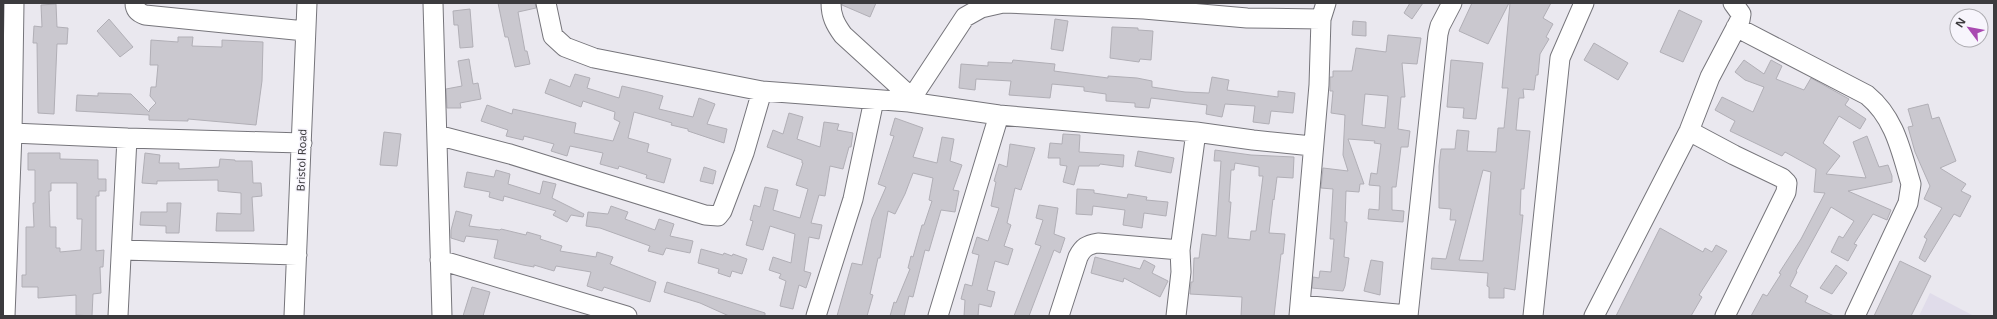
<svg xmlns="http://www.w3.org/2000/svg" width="1997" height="319" font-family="'Noto Sans',sans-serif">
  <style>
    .built { fill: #e0dcea }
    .building { fill: #cac8cf; stroke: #b1afb6; fill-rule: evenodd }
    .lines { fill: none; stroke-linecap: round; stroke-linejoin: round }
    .minor-casing { stroke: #76757b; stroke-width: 21 }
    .minor { stroke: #fff; stroke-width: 19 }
    .labels { text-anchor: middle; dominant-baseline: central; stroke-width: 3; stroke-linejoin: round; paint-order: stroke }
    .street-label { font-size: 11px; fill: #3c3b3e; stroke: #f7f5fc }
  </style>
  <rect width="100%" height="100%" fill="#eae8ef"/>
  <!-- built -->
  <path class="built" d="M1930,293L1974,316H1919Z"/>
  <!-- building -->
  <path class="building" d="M498,3H535L536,8L518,12L525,51H527L530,64L515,67L508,37H505Z
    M842,3H876L870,17L842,5Z
    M1410,3H1423L1412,19L1404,13Z
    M1472,3H1509L1488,44L1459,31Z
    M1510,3H1551L1543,18L1553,24L1546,37L1549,39L1540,54L1538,75H1536L1534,90L1523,89L1524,98H1519L1516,130L1530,131L1524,189H1521L1520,215H1523L1515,290L1504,288V298H1489V287L1487,286L1488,273L1431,269L1432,258L1446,259L1456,220H1450L1451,209L1439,208V166L1441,149H1455L1457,130L1469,131L1467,151L1496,152L1498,128H1504L1508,88H1502ZM1483,170L1491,172L1483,261L1459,260Z
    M56,4L57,27L68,28L67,44H57L54,114L38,113L37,43H33L34,26L42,27L41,5Z
    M470,9L473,47L460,48L458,25H454L453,11Z
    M1679,10L1702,21L1683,62L1660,52Z
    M109,19L133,47L120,57L97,31Z
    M1055,19L1068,21L1063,51L1051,49Z
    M1353,21L1366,22V36L1352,35Z
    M1112,27L1138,28V30L1153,31L1151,60L1140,59L1139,62L1110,58Z
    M1388,35L1421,38L1417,64L1402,63L1405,97H1401L1398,129L1410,131L1408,147H1401L1396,187H1392V210L1404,211L1403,222L1368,219L1369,209L1379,210L1380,186L1369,185L1371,173L1377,174L1381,144L1374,143L1375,141L1348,139L1364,184H1360L1359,192L1346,191L1345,222H1347L1344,257L1349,258L1345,286L1343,291L1312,288L1313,277L1319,278L1320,271L1331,272L1334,239H1330L1333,189L1321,188L1323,168L1348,171L1343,155L1345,115L1331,113L1333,91H1330V77H1333V71H1352L1356,48L1386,52ZM1365,94L1388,96L1385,128L1362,125Z
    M178,37H193L192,46L222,47V40L263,42L262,81L256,125L188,119V121L149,120V115L76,111L77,95L98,96V93L131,94L149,112L150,109L156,103L150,96L151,87H156L158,65H150L151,40L178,42Z
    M1594,43L1628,63L1618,80L1584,60Z
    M469,59L473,84L478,83L481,99L460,103L461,108H447L446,89L462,86L458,61Z
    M1013,60L1055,64L1054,71L1108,78V76L1137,78L1152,81V87L1185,92L1209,93L1212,77L1229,80L1227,90L1278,97V91L1295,93L1293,113L1271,111L1269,124L1253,122L1255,106L1225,104L1222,117L1206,114L1207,105L1151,98L1149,108L1135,107V103L1106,101V94L1084,91V87L1052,84L1050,98L1009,95L1011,81L976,79L975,90L959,88L961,64L988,66V62L1012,63Z
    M1451,60L1483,63L1476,119L1463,118L1464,108L1447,107Z
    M1744,60L1764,74L1771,60L1782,66L1776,79L1804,90L1811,78L1849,99L1845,105L1866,119L1860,129L1839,116L1823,143L1840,156L1826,174L1866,178L1853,142L1867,136L1879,167L1888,165L1892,176V182L1848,191L1891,210L1887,220L1873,214L1854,244L1857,245L1848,261L1831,252L1839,236L1843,238L1854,221L1831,207L1796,271L1797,272L1790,286L1808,296L1805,302L1834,316H1751L1763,294L1767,296L1781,274L1779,273L1801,239L1825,193L1814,192L1816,169L1785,152L1782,156L1730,131L1735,121L1715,110L1722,97L1753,112L1764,87L1745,80L1735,72Z
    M575,74L590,78L587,88L619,98L622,86L648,92L663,96L659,109L693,117L699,98L715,104L707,124L727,129L724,143L688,131V129L671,125L672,123L634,112L628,138L649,144L647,152L671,159L664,183L646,178L647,175L619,166L618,169L600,164L603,153L570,146L567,156L551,151L554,144L524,136L523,140L506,136L508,130L481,121L487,105L512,114L513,109L576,123L574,133L613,141L620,122L614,119L615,112L583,101L581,107L545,93L550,79L570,87Z
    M1928,104L1932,119L1939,117L1956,161L1940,168L1966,184L1961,191L1971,196L1960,217L1954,214L1925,262L1919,258L1927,239L1924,237L1942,208L1924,199L1930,186L1915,152L1908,127L1913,126L1908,109Z
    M789,113L803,117L797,139L820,147L824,122L839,124L837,130L853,133L851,147H849L843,169L830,166L825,196L819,195L811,223L822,225L819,239L809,237L804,271L811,273L806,288L799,285L793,309L780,306L786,281L779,278L781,274L769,270L773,257L791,263L795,234L770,226L763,250L746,245L753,221L750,220L754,205L760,207L765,187L778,190L773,210L800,218L808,189L796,185L803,163H802V160L767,147L773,130L783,134Z
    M895,118L923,128L913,157L937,163L942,137L954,139L950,161L962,165L953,190L959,191L955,212L941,210L929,251L925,250L913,297L909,296L904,316H890L894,302L896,303L910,269L908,268L911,256L913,257L922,225H924L932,201L929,200L933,178L913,173L905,194L895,214L888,211L880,258H878L870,294L873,295L867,316H837L852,263L862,265L872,219L886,187L878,184L894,136L890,135Z
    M384,132L401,134L397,166L380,165Z
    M1063,134L1080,135L1079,152L1124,155L1123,167L1100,164L1099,166H1079L1074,185L1063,182L1067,166L1060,165V158H1048L1050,143L1062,144Z
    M1010,144L1035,148L1021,190L1015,188L1007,223L1011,225L1004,246L1013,249L1008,265L995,261L987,290L995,292L991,307L979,304L978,316H964L965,300L961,299L965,284L972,286L979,255L972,253L977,237L988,241L999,208L991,206L996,182L994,181L999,164L1007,167Z
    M1215,150L1251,155L1294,157L1293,178L1277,177L1274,200L1273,199L1269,233L1285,234L1283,254H1281L1274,316H1241L1242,297L1190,294L1191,282H1193L1194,258H1199L1202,234L1216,236L1221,161H1214ZM1235,163L1259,167V176H1263L1256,231H1251L1250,240L1228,238L1231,202H1229L1231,170H1234Z
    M1138,151L1174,158L1171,173L1135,166Z
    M28,153H60V159L98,160V179H106V191H99V196H96V251L104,250L103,267H100L101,293L93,294L92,316L76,315V295L38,298V287H22V275H26V227H34L33,203H35V170H28ZM51,183H77V219H82L81,250L60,252V248H56V227H50L49,191H51Z
    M145,153L160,155L159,163H179V169L219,167L220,159L235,160V161H252L253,183H261L262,196L252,197L254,231H216L217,213L241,214V193L218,191V180L157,181V184L142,183Z
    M704,167L716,171L713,184L700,181Z
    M496,170L510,174L508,184L540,194L543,181L556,184L552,198L584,214L583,217L571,215L567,222L553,215L556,211L504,196L503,201L489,197L490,192L464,187L467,172L494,177Z
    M1077,189L1094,190V193L1127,198L1128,194L1147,197L1146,200L1168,202L1166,216L1144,213L1142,228L1123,225L1125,210L1093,206L1092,215L1076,214Z
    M167,203H181L179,233H166V226L140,225L141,212H167Z
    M1039,205L1058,208L1054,234L1065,238L1060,253L1054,250L1029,316H1014L1041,246L1035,244L1043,220L1036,218Z
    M611,206L628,212L625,219L655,230L659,219L674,224L670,236L693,241L690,253L666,248L663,255L648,251L650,246L600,228L586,226L588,212L608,214Z
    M456,211L472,215L469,226L500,230L501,229L526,235L527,232L541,236L540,239L562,246L560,251L596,257L597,252L613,257L610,264L656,282L650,302L604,287L602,291L587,286L591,272L556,266L554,271L534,265V267L523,265L494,258L498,240L466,236L464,242L451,238V230Z
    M1660,228L1703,252L1705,248L1712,252L1716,245L1727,251L1699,295L1702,297L1691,316H1616Z
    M701,249L723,255L724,253L732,256L733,254L747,259L742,274L732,271L730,277L718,273L719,269L698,263Z
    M1095,257L1140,269L1144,260L1155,266L1152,273L1168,281L1160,297L1124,278L1123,282L1091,273Z
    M1371,260L1383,262L1380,295L1364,291Z
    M1900,261L1931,276L1911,316H1874Z
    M1836,265L1847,273L1832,294L1820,288Z
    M667,282L765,313V316H729L700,303L664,292Z
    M472,287L490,292L483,316H463Z"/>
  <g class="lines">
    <defs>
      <path id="minor" d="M135,3C135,10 139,13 145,15L305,31
        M433,3L442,316
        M546,3L553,36L565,47L594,58L762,91L909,102L999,115L1196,132L1253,140L1312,146
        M831,3C831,16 835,24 843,35L912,98
        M1004,3L1144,9L1247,18L1321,19
        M1736,27L1867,95C1895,118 1901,151 1911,184L1908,203L1855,316
        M909,102L965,17L981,8L1003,3
        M1689,131L1734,155L1782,178L1787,183L1786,192L1725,316
        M12,133L127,138L302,143
        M437,135L510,154L705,215L718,216L722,211L744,153L762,91
        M122,250L297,255
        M440,260L627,316
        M1300,305L1408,315
        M5,316L12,133L14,3
        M118,316L127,138
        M294,316L307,3
        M816,316L853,199L874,100
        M938,316L999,115
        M1059,316L1078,257C1083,247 1087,245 1098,243L1180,250
        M1176,316L1181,272L1180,250L1196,132
        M1299,316L1319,85L1321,19L1326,3
        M1408,316L1438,34L1440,26L1452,3
        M1533,316L1560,58L1584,3
        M1594,316L1689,131L1710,77L1740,20L1741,14L1733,3"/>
    </defs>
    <!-- minor casing -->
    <use href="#minor" class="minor-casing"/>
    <!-- minor -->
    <use href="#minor" class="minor"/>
  </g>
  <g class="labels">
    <!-- street labels -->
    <g class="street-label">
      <text transform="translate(301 160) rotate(-88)">Bristol Road</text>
    </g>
  </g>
  <!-- border -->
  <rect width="1997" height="319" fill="none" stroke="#3c3b3e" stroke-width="8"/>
  <!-- north arrow -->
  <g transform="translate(1969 28) rotate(302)"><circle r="19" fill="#f7f5fc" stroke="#acabb0"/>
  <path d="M0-3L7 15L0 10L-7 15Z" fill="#a949b1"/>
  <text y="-6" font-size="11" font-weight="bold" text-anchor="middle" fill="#3c3b3e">N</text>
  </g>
</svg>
